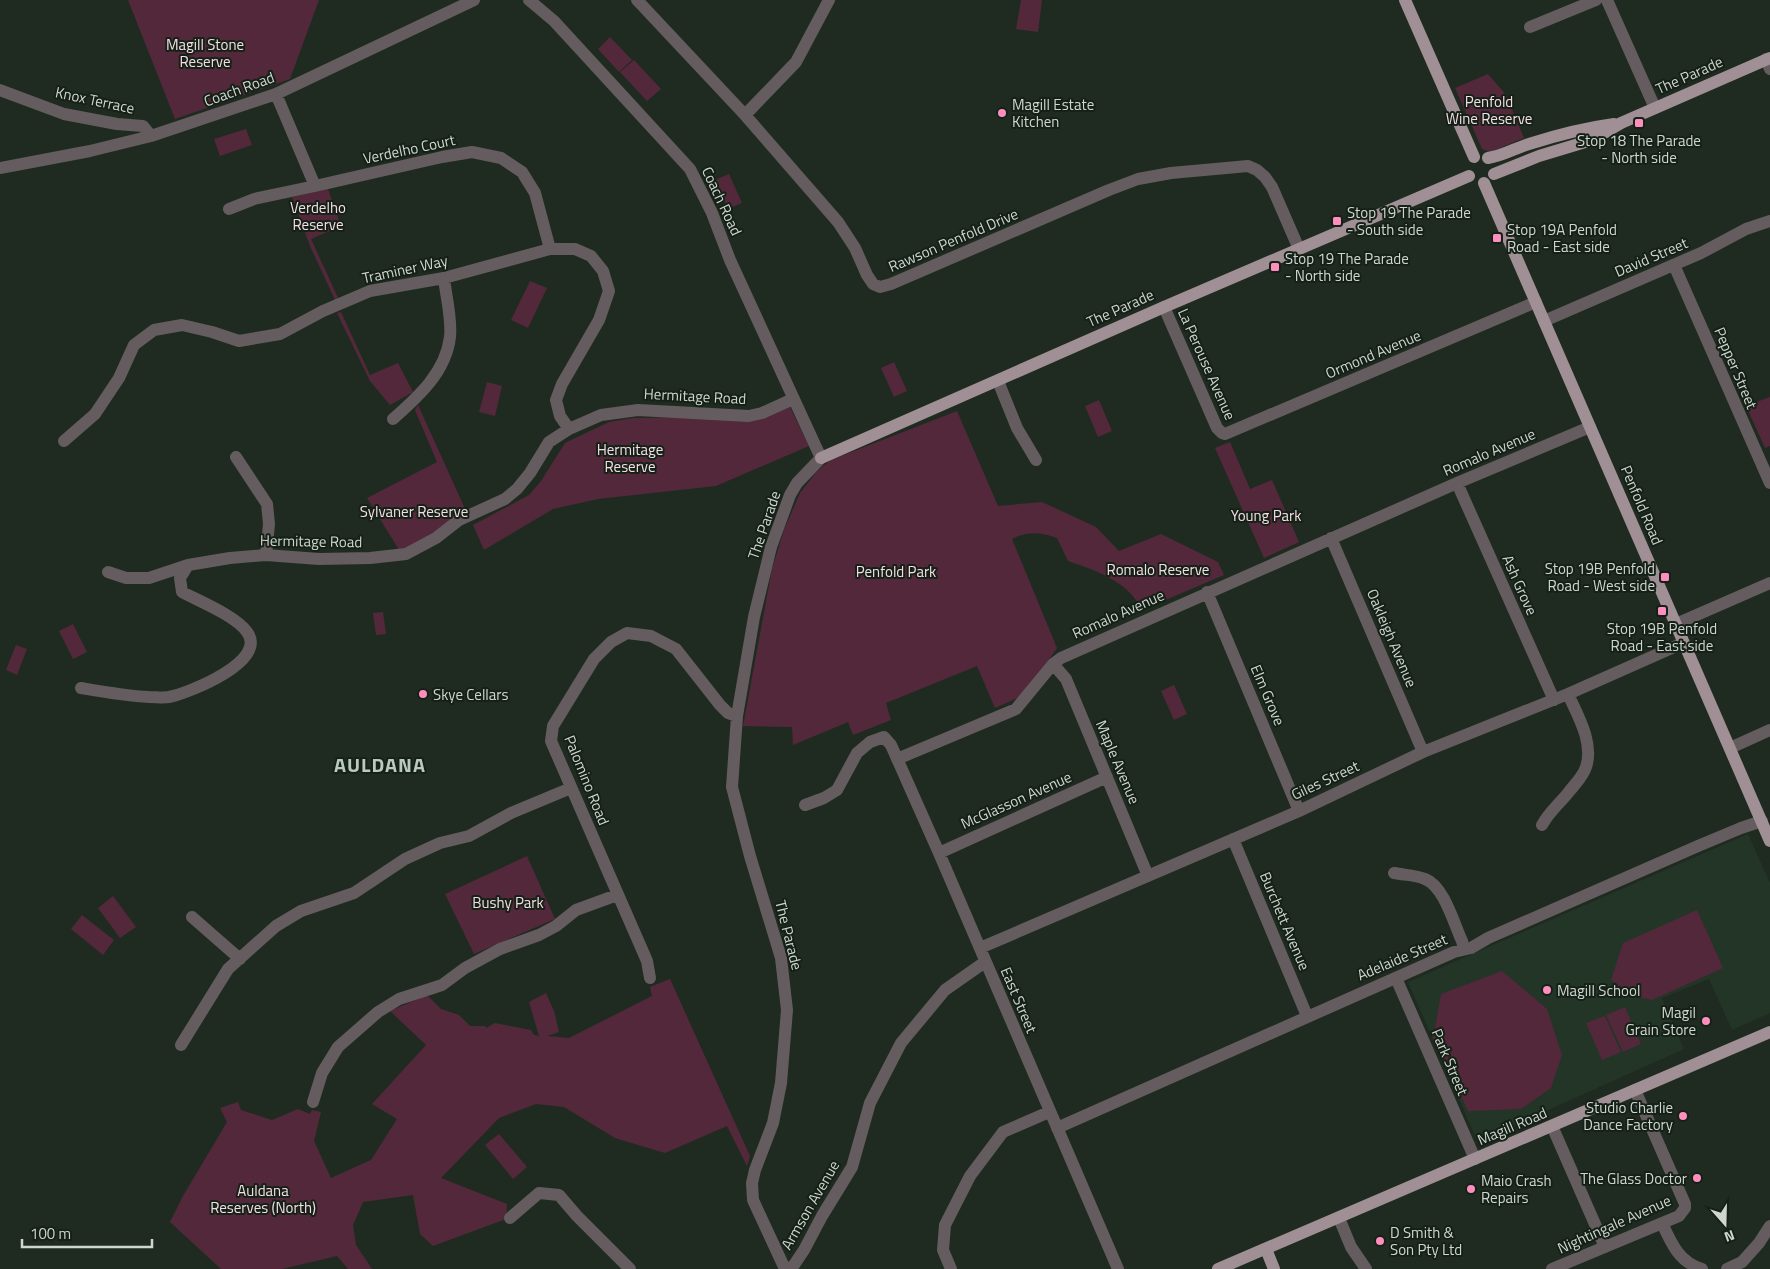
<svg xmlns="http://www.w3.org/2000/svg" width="1770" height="1269" font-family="'Titillium Web',sans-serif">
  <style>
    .built { fill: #233526 }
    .green { fill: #53283b }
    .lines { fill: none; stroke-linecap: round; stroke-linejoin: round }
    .minor { stroke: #645c5f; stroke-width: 12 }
    .major { stroke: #a09095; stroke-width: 12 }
    .poi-dot { fill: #fe8ebd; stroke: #152117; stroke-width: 2 }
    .labels { text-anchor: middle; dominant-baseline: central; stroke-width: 4; stroke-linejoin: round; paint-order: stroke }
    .park-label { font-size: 15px; fill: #f4dde5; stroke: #152117 }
    .street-label { font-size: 15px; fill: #cfd6d0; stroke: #152117 }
    .poi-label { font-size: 15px; fill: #cfd6d0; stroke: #152117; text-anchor: start }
    .district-label { font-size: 20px; font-weight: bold; letter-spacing: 1px; fill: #bacabc; stroke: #152117 }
  </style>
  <rect width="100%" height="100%" fill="#1f2b21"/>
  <!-- built -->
  <path class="built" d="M1748,834L1770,883V1013L1732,1030L1709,979L1662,998L1684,1049L1481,1140L1476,1138L1408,982Z"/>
  <!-- green -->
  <path class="green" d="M128,0H319L290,79L175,119Z
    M1021,0H1042L1038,32L1016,29Z
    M610,37L632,60L619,72L598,49Z
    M634,60L661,89L647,101L620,72Z
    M1488,74L1506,95L1524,138L1490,152L1482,149L1455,88Z
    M246,129L252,145L220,156L214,139Z
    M729,174L742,203L728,209L715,180Z
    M328,189L341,226L311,239L339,300L336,302L310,246L292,197Z
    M530,281L547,288L528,328L511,320Z
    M341,312L370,375L398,363L413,392L390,405L370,381L337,313Z
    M894,362L907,391L894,397L881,368Z
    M487,382L502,386L495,416L479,412Z
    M1770,397V446L1765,448L1746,406Z
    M1099,400L1112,431L1098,437L1085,406Z
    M418,405L467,513L401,553L367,498L437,462L415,410Z
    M789,405L809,446L716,486L598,499L553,509L484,550L473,525L529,495L541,481L565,443L609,422L633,418L703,417Z
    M957,411L998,506L1042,502L1096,527L1119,551L1161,534L1218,562L1224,575L1142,610C1128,581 1097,571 1068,561L1057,538C1041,532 1027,531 1012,539L1057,648L1024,695L995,708L977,666L886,703L891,720L853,735L848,722L793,745L792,727L743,726L772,569L784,530L800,493L818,470L831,460Z
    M1230,442L1250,489L1272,480L1299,542L1264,558L1215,448Z
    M383,612L386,634L376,635L373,613Z
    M73,624L87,652L73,659L59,631Z
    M16,645L27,649L17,675L6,670Z
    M1174,685L1187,714L1174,720L1161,691Z
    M527,856L555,919L474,954L445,894Z
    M113,896L136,927L120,938L98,908Z
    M1697,910L1723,968L1652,1000L1634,996L1611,980L1623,943Z
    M82,915L114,940L103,955L71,929Z
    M1502,971L1547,1009L1562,1055L1551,1088L1521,1109L1468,1111L1433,1040L1441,994Z
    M670,979L750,1156L747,1166L727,1126L665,1153L615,1138L564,1107L536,1104L499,1118L441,1178L507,1204L506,1219L433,1246L420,1234L413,1195L363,1202L353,1225L356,1245L372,1269H348L337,1256L282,1269H221L170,1222L183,1196L227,1122L220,1108L238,1102L241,1110L272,1120L298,1109L310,1114L312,1110L321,1112L314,1141L331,1178L371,1160L397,1119L372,1104L426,1045L390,1011L427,995L441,1009L459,1015L470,1026H485L486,1028L495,1023L531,1030L534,1035L539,1036L529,1002L546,993L554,1011L559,1032L547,1036L569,1038L652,996L650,987Z
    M1625,1007L1641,1044L1623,1052L1606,1015Z
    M1605,1016L1621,1052L1602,1060L1586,1023Z
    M499,1134L527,1167L513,1179L485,1145Z"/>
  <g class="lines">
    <!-- minor -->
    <path class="minor" d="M529,0L554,21L690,169L712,213L730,260L821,458L797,483L790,495L771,547L754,617L737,716L732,787L750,856L781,958L787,1010L781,1083L773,1123L755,1170L752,1183L753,1200L785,1269
      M637,0L745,115L838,222L855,248L867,275L873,284L880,287L891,284L1109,190L1138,179L1171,173L1248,166L1257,170L1265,177L1272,187L1299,249
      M1607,0L1655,108
      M1530,27L1596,0
      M1766,59L1770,69
      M0,90L64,114L117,124L143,126L151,136
      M276,94L315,186L442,157L472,152L501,158L522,172L535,193L550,249
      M745,115L796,62L829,0
      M0,168L90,151L151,136L276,94L474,0
      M229,209L254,199L315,186
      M1674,265L1770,483
      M1164,307L1217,428L1222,433L1225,434L1536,302
      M1544,321L1701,253L1746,229L1770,221
      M998,381L1017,428L1036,460
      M393,419C418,397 446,372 450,337C452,318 446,297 444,278
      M64,441L95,414L119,378L134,345L154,330L182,325L212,332L239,341L280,334L323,311L370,291L444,278L550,249H575L591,256L603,271L609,291L599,320L562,384L556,400L560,416L569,429
      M236,457L267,504L269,524L266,555
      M1457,483L1554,700
      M1331,538L1423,752
      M108,572L126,578H149L188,565L230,558L266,555L319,559L370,558L406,554L436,538L459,520L505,499L517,489L530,473L549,442L569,429L601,415L638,410L749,416L762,413L793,399
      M1207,592L1299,811
      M1676,624L1770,583
      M1053,664L1066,679L1148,876
      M81,688C104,692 126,696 149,697C156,697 163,698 169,697C189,693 269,661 247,632C236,616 199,601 182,592L180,578L188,565
      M1730,748L1770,730
      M897,759L1016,709L1053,664L1061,658L1457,483L1590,427
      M805,805L824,798L837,790L857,753L870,742L884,737L891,745L939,853L1118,1269
      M1542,825C1549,812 1559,804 1568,793C1574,785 1583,777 1586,767C1594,743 1578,716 1568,694
      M1233,839L1307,1016
      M939,853L1107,777
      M1394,873C1404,875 1416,875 1425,879C1444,886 1454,924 1462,941L1464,949
      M192,917L240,959
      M980,948L1299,811L1423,752L1568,694L1683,643
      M650,978L647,961L551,741L553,726L594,659L611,642L627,633L651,636L676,649L720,705L728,713L737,716
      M1396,978L1475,1159
      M181,1045L228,969L276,926L301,911L354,893L405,859L440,843L469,836L511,813L571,788
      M313,1102L322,1073L338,1047L378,1012L399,999L442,985L465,968L500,949L539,935L556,926L576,910L617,895
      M1552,1126L1605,1247
      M1057,1128L1454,952L1471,948L1488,938L1698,846L1741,828L1762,821
      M510,1218L539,1193L559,1195L577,1216L630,1269
      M1339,1218L1351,1247L1366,1269
      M1662,1223C1671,1243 1679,1262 1702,1269
      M789,1269L794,1265L804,1250L822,1216L852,1167L870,1103L901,1043L945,990L985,962
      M951,1269L943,1250L945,1225L970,1176L1003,1132L1049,1112
      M1552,1269L1679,1216L1685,1208V1204L1635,1090
      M1727,1269L1742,1262L1759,1243L1770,1226"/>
    <!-- major -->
    <path class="major" d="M1405,0L1474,157
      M1488,158C1503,156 1515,148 1529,144C1557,135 1585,128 1614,124
      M1494,174L1539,156L1592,140L1621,123L1770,58
      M1484,183L1770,841
      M821,458L1164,307L1469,176
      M1266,1249L1274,1269
      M1218,1269L1770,1032"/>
  </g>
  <!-- markers -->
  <g class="poi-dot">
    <circle cx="1002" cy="113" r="5"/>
    <rect x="1634" y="118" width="10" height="10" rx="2.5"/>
    <rect x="1332" y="216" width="10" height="10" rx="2.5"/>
    <rect x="1492" y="233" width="10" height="10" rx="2.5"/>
    <rect x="1270" y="262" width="10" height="10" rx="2.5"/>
    <rect x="1660" y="572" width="10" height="10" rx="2.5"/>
    <rect x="1657" y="606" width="10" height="10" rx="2.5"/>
    <circle cx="423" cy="694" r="5"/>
    <circle cx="1547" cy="990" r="5"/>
    <circle cx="1706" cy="1021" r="5"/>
    <circle cx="1683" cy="1116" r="5"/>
    <circle cx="1697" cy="1178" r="5"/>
    <circle cx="1471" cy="1189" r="5"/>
    <circle cx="1380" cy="1241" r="5"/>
  </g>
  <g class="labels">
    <!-- park labels -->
    <g class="park-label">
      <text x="205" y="44">Magill Stone<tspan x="205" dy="17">Reserve</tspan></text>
      <text x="1489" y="101">Penfold<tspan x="1489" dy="17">Wine Reserve</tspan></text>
      <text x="318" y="207">Verdelho<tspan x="318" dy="17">Reserve</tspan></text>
      <text x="630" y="449">Hermitage<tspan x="630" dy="17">Reserve</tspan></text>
      <text x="414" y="511">Sylvaner Reserve</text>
      <text x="1266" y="515">Young Park</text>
      <text x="1158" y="569">Romalo Reserve</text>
      <text x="896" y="571">Penfold Park</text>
      <text x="508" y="902">Bushy Park</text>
      <text x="263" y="1190">Auldana<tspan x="263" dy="17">Reserves (North)</tspan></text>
    </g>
    <!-- street labels -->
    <g class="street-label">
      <text transform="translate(1689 75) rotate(-24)">The Parade</text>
      <text transform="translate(239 89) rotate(-20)">Coach Road</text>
      <text transform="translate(95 100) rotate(12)">Knox Terrace</text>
      <text transform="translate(409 149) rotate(-12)">Verdelho Court</text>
      <text transform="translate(722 201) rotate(65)">Coach Road</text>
      <text transform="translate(953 240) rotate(-23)">Rawson Penfold Drive</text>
      <text transform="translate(1651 257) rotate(-23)">David Street</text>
      <text transform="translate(405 269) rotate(-12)">Traminer Way</text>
      <text transform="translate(1120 308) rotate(-24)">The Parade</text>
      <text transform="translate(1373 354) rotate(-23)">Ormond Avenue</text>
      <text transform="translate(1207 364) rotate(66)">La Perouse Avenue</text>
      <text transform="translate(1736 368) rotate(67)">Pepper Street</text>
      <text transform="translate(695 396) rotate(3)">Hermitage Road</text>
      <text transform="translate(1489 452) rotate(-23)">Romalo Avenue</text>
      <text transform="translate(1642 505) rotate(67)">Penfold Road</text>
      <text transform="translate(764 525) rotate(-71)">The Parade</text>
      <text transform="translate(311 541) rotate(1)">Hermitage Road</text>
      <text transform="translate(1520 585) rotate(66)">Ash Grove</text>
      <text transform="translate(1118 614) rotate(-24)">Romalo Avenue</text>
      <text transform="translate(1392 638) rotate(67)">Oakleigh Avenue</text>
      <text transform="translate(1268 695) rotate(67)">Elm Grove</text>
      <text transform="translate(1118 762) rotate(67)">Maple Avenue</text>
      <text transform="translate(587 780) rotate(68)">Palomino Road</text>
      <text transform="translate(1325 780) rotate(-25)">Giles Street</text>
      <text transform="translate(1016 800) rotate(-24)">McGlasson Avenue</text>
      <text transform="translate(1285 921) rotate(67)">Burchett Avenue</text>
      <text transform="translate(789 935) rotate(76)">The Parade</text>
      <text transform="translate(1402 957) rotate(-23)">Adelaide Street</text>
      <text transform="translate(1019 1000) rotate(67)">East Street</text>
      <text transform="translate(1450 1062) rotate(67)">Park Street</text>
      <text transform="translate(1512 1126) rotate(-23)">Magill Road</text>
      <text transform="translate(810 1205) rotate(-60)">Armson Avenue</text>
      <text transform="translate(1614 1224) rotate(-24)">Nightingale Avenue</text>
    </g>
    <!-- poi labels -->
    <g class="poi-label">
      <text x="1012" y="104">Magill Estate<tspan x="1012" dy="17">Kitchen</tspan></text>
      <text x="1639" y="140" text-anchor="middle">Stop 18 The Parade<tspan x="1639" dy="17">- North side</tspan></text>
      <text x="1347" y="212">Stop 19 The Parade<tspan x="1347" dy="17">- South side</tspan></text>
      <text x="1507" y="229">Stop 19A Penfold<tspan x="1507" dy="17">Road - East side</tspan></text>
      <text x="1285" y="258">Stop 19 The Parade<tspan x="1285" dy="17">- North side</tspan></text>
      <text x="1655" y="568" text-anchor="end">Stop 19B Penfold<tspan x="1655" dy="17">Road - West side</tspan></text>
      <text x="1662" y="628" text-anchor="middle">Stop 19B Penfold<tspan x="1662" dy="17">Road - East side</tspan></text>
      <text x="433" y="694">Skye Cellars</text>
      <text x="1557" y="990">Magill School</text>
      <text x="1696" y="1012" text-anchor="end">Magil<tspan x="1696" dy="17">Grain Store</tspan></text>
      <text x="1673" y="1107" text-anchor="end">Studio Charlie<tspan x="1673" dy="17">Dance Factory</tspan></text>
      <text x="1687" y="1178" text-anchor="end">The Glass Doctor</text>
      <text x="1481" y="1180">Maio Crash<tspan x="1481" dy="17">Repairs</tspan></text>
      <text x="1390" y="1232">D Smith &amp;<tspan x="1390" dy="17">Son Pty Ltd</tspan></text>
    </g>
    <!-- district labels -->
    <g class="district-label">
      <text x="380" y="764">AULDANA</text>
    </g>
  </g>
  <!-- north arrow -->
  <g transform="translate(1725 1224) rotate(160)" stroke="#152117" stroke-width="4" paint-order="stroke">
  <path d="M0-4L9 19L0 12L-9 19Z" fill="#cfd6d0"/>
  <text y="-8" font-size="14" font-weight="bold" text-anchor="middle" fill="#cfd6d0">N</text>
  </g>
  <!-- scale -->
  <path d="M22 1239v8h130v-8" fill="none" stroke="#cfd6d0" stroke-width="2.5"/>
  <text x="30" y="1239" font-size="15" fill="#cfd6d0" stroke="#152117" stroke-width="4" paint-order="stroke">100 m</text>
</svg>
